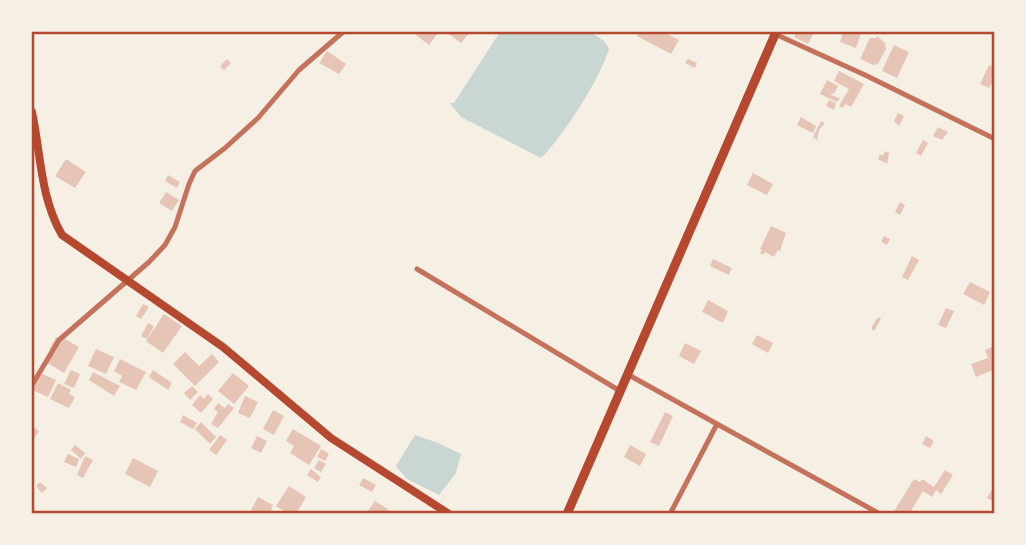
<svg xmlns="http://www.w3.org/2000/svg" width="1026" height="545" font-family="Literata,serif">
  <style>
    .water { fill: #c9d6d2 }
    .building { fill: #e6c5b7 }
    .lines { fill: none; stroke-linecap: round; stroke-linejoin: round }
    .minor { stroke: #c5725c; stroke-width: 5 }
    .secondary { stroke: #b5482f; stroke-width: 8 }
    .trunk { stroke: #b5482f; stroke-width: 9 }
    .neatline { fill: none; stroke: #b5482f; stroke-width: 2.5 }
  </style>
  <rect width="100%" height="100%" fill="#f6efe4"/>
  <!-- water -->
  <path class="water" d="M500,32H591L604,41L609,48C602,76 562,138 541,158L461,117L450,103H454Z
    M415,435L438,443L461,454L456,473L439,495L407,479L396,466Z"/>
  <!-- building -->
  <path class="building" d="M418,32H436L438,33L429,45L416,35Z
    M446,32H470L461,43Z
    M639,32H663L679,40L671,54L637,36Z
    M797,32H814L808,44L794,37Z
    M843,32L861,33L856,48L840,42Z
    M877,36L885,43L886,49L878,64L873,65L860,59L870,38H876Z
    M894,45L909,52L897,78L882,71Z
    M327,51L346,64L339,74L319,63Z
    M227,59L231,63L224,70L220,66Z
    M688,59L697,63L695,68L685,63Z
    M989,65L995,68V86L991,84L989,88L980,84Z
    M839,71L864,84L851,107L845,104L843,108L839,106L849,89L834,81Z
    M827,80L838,86L834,94L832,93L831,95L840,98L837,102L820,94Z
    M829,100L836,103L834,110L826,106Z
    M898,113L904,116L899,126L894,121Z
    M801,117L816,126L813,133L797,125Z
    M821,121L825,123L819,130L817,140L813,137Z
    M938,127L948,132L942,140L933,136Z
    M923,140L928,143L921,156L916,153Z
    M885,151L889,153L887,164L878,159L880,154L883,156Z
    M66,159L86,172L75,188L55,176Z
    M753,173L773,184L767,195L747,185Z
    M168,175L180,182L177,188L165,181Z
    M166,192L179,200L172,211L159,203Z
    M900,202L905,205L900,215L895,212Z
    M771,226L786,233L780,251L778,250L774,257L765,252L763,255L760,253L762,250L760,249Z
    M884,236L890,239L887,245L881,242Z
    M912,256L919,260L908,280L902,277Z
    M713,259L732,268L729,275L710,266Z
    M970,282L990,292L984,305L963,294Z
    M708,300L728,311L723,323L702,312Z
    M143,304L149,307L141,319L136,316Z
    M946,308L954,311L946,328L938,325Z
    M164,314L182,326L163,353L146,341Z
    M878,317L881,319L874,331L871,328Z
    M148,323L154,326L147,339L141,336Z
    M757,335L773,343L768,353L752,344Z
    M56,337L62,340L63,338L79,347L64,373L46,362L52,351L49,350Z
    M685,343L701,351L694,364L679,356Z
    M992,347L995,369L976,377L971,364L988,358L985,350Z
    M96,349L114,357L106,374L88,366Z
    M185,352L199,366L212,354L219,362L195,386L173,364Z
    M120,359L146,372L136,390L119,382L122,376L114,371Z
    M71,370L80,374L74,388L64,384Z
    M153,370L172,383L168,390L149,377Z
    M38,372L56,380L48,397L32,390Z
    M93,372L120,386L114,396L89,380Z
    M233,373L249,386L234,404L218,391Z
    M58,383L71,390L69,394L75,397L69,408L50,399Z
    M192,386L198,392L190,400L184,393Z
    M208,394L213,399L201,413L192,405L200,395L204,399Z
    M245,396L258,402L250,418L238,413Z
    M218,403L225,408L228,404L234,408L218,428L211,424L218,412L214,409Z
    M273,410L284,416L274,435L263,429Z
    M665,412L673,416L659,446L650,442Z
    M183,415L197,423L193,429L180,422Z
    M201,422L216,437L210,444L195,429Z
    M32,426L39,431L35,437L32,435Z
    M293,429L321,446L309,465L290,453L294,446L286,441Z
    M220,435L227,440L216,455L209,450Z
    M257,436L267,441L261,453L251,448Z
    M926,436L934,441L930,448L922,444Z
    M75,445L85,453L81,459L71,450Z
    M630,445L646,454L640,466L624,457Z
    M321,449L329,454L325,461L317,457Z
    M68,454L79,459L76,467L64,462Z
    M85,456L93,460L83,478L77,475Z
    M133,458L158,471L150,487L125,474Z
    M319,460L326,464L321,472L314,468Z
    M311,469L321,477L318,482L307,475Z
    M945,470L953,475L941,494L936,490L932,497L923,491L909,514L894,511L914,479L920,482L922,479L934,487Z
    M363,478L376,485L372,492L359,485Z
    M40,482L47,488L42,493L36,486Z
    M289,486L306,497L296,514H288L276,506Z
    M991,491L995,493V502L987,498Z
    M258,497L273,505L271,510L277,514H257L251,510Z
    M375,501L389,510L387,514H366Z"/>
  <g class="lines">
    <!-- minor -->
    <path class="minor" d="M775,34L865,75L995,139
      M417,269L620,391
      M627,374L717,424
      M32,385L59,340L149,262L165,245L175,227L189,184L195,171L225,148L258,118L299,70L343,32
      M670,514L717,424L880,514"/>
    <!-- secondary -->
    <path class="secondary" d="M32,112C41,154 40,197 62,235L223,347L331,438L449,514"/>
    <!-- trunk -->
    <path class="trunk" d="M567,514L776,32"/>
  </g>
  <!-- border -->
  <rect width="1026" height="545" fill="none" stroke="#f6efe4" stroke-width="66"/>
  <rect x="33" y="33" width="960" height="479" class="neatline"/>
</svg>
